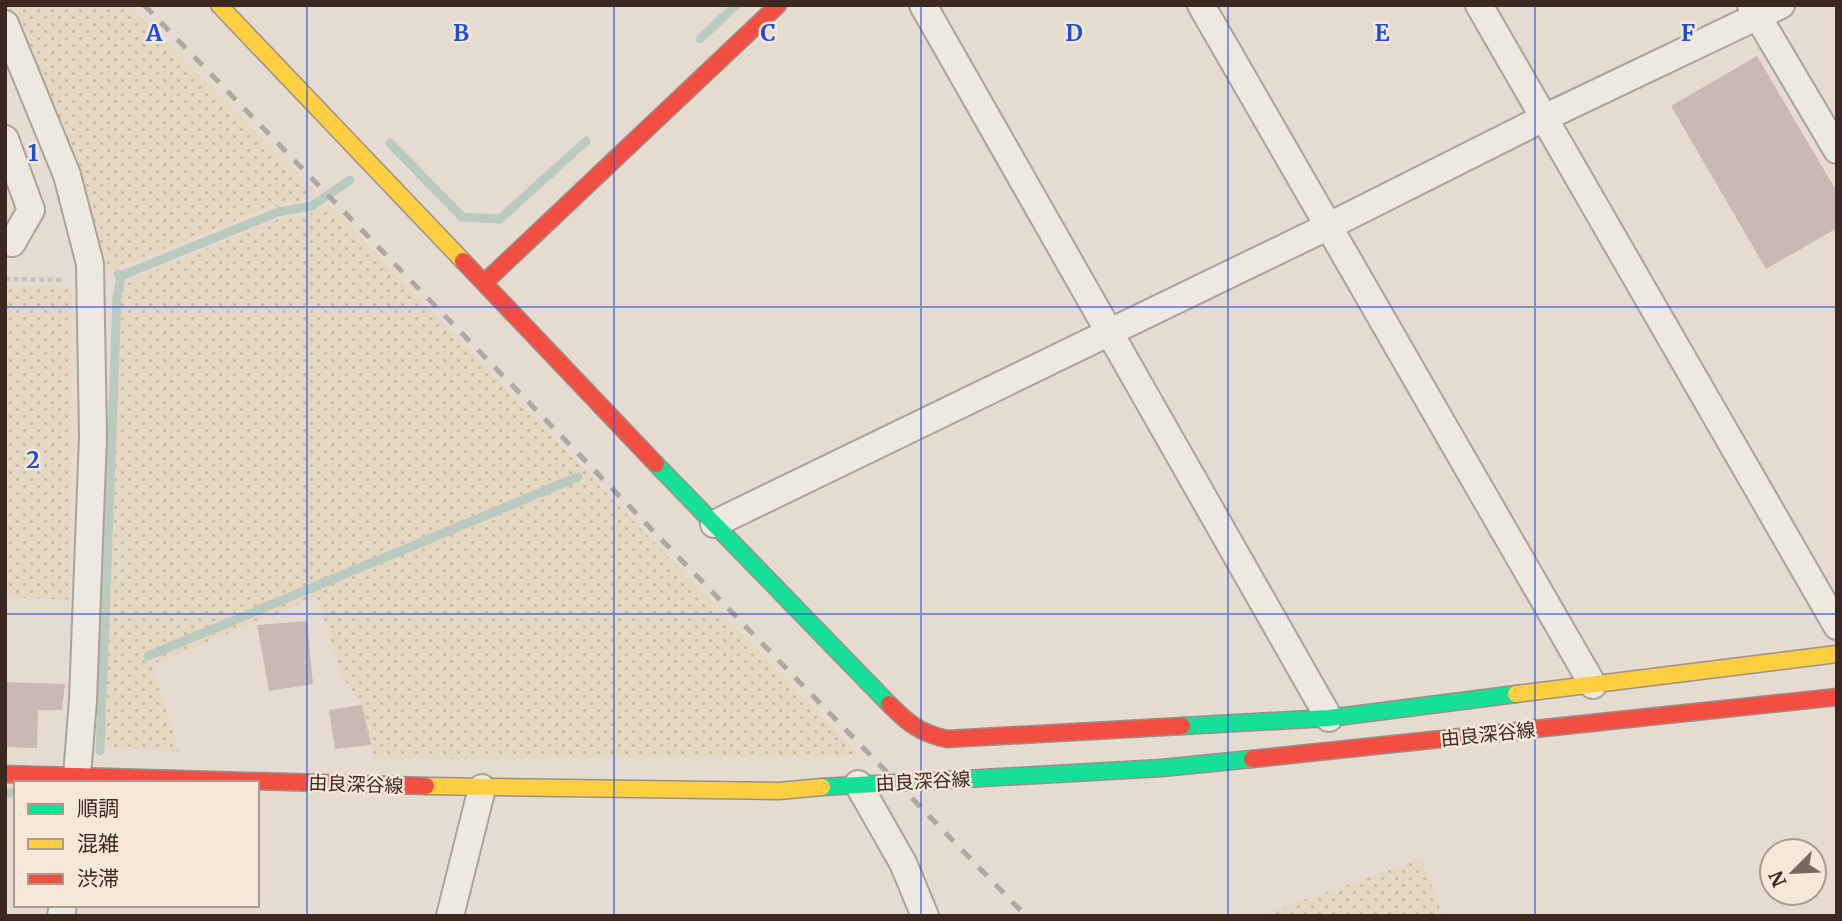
<svg xmlns="http://www.w3.org/2000/svg" width="1842" height="921" font-family="Merriweather,'Noto Sans JP',serif">
  <style>
    .farmland { fill: url(#farmland-dots) }
    .lines { fill: none; stroke-linecap: round; stroke-linejoin: round }
    .stream { stroke: #bbcabe; stroke-width: 9 }
    .building { fill: #c9b9b2 }
    .street-casing { stroke: #aba199; stroke-width: 30 }
    .fast-casing { stroke: #9b9089; stroke-width: 19 }
    .slow-casing { stroke: #9b9089; stroke-width: 19 }
    .jam-casing { stroke: #9b9089; stroke-width: 19 }
    .path { stroke: #c7bfb9; stroke-width: 4.5; stroke-dasharray: 5 3.5; stroke-linecap: butt }
    .street { stroke: #eee8e2; stroke-width: 26 }
    .fast { stroke: #16e098; stroke-width: 16 }
    .slow { stroke: #ffcf43; stroke-width: 16 }
    .jam { stroke: #f24e42; stroke-width: 16 }
    .rail { stroke: #aea7a2; stroke-width: 5; stroke-dasharray: 12 12; stroke-linecap: butt }
    .grid { fill: none; stroke: #1d4ed8; stroke-width: 2; stroke-opacity: 0.55 }
    .labels { text-anchor: middle; dominant-baseline: central; stroke-width: 5; stroke-linejoin: round; paint-order: stroke }
    .street-label { font-size: 19px; fill: #3b2821; stroke: #f6e7d8 }
    .grid-label { font-size: 23px; text-anchor: middle; font-weight: bold; fill: #1d4ed8; stroke: #f6e7d8; stroke-width: 5; stroke-linejoin: round; paint-order: stroke }
  </style>
  <defs>
    <pattern id="farmland-dots" width="8" height="8" patternUnits="userSpaceOnUse" patternTransform="scale(1.75)"><rect width="8" height="8" fill="#e5d7c2"/><path d="M2 2h.1M6 6h.1" fill="none" stroke="#c5b9a6" stroke-width="1.8" stroke-linecap="round"/></pattern>
  </defs>
  <rect width="100%" height="100%" fill="#e6dbd1"/>
  <!-- farmland -->
  <path class="farmland" d="M6,5H129L317,193L310,199L267,208L105,273Z
    M328,204L859,755L459,759L374,758L362,705L342,676L317,597L152,665L179,752L104,748L120,295L128,281L280,218L306,216Z
    M5,286L72,288L70,600L5,597Z
    M1421,858L1443,916H1260Z"/>
  <g class="lines">
    <!-- stream -->
    <path class="stream" d="M700,39L736,5
      M390,143L462,217L500,219L586,141
      M118,274L121,276L278,212L312,206L350,180
      M148,656L578,477
      M100,751L117,298L121,276
      M5,793H16"/>
  </g>
  <!-- building -->
  <path class="building" d="M1757,56L1837,192V228L1766,269L1671,106Z
    M307,621L313,684L269,691L257,625Z
    M5,682L65,684L62,710H38L37,748L5,747Z
    M362,705L371,745L335,749L329,710Z"/>
  <g class="lines">
    <defs>
      <path id="street" d="M923,5L1329,718
        M1201,5L1593,685
        M1479,5L1837,626
        M1751,5L1837,150
        M5,24L67,175L90,264L93,436L83,700L77,776
        M5,139L31,210L12,243L5,242
        M714,524L1329,226L1544,118L1781,5
        M858,784L903,863L925,916
        M61,916L63,905
        M450,916L482,788"/>
      <path id="fast" d="M656,464L889,704
        M1182,726L1329,718L1516,694
        M822,787L1162,768L1252,759"/>
      <path id="slow" d="M219,5L463,261
        M1516,694L1837,654
        M426,786L779,791L822,787"/>
      <path id="jam" d="M463,261L656,464
        M485,282L778,5
        M889,704C909,724 920,733 947,739L1182,726
        M1252,759L1837,697
        M5,774L426,786"/>
    </defs>
    <!-- street casing -->
    <use href="#street" class="street-casing"/>
    <!-- fast casing -->
    <use href="#fast" class="fast-casing"/>
    <!-- slow casing -->
    <use href="#slow" class="slow-casing"/>
    <!-- jam casing -->
    <use href="#jam" class="jam-casing"/>
    <!-- path -->
    <path class="path" d="M5,279L64,280"/>
    <!-- street -->
    <use href="#street" class="street"/>
    <!-- fast -->
    <use href="#fast" class="fast"/>
    <!-- slow -->
    <use href="#slow" class="slow"/>
    <!-- jam -->
    <use href="#jam" class="jam"/>
    <!-- rail -->
    <path class="rail" d="M144,5L1026,916"/>
  </g>
  <!-- grid -->
  <path class="grid" d="M307,5V916M614,5V916M921,5V916M1228,5V916M1535,5V916M5,307H1837M5,614H1837"/>
  <g class="labels">
    <!-- street labels -->
    <g class="street-label">
      <text transform="translate(1488 734) rotate(-6)">由良深谷線</text>
      <text transform="translate(923 781) rotate(-3)">由良深谷線</text>
      <text transform="translate(356 784) rotate(2)">由良深谷線</text>
    </g>
  </g>
  <g class="grid-label">
    <text x="154" y="41">A</text>
    <text x="461" y="41">B</text>
    <text x="768" y="41">C</text>
    <text x="1074" y="41">D</text>
    <text x="1382" y="41">E</text>
    <text x="1688" y="41">F</text>
    <text x="33" y="161">1</text>
    <text x="33" y="468">2</text>
  </g>
  <!-- border -->
  <rect width="1842" height="921" fill="none" stroke="#3b2821" stroke-width="14"/>
  <!-- legend -->
  <rect x="14" y="781" width="245" height="126" fill="#f6e7d8" stroke="#ab9b8f" stroke-width="2"/>
  <rect x="28" y="804" width="35" height="10" fill="#16e098" stroke="#ab9b8f" stroke-width="2"/>
  <text x="77" y="816" font-size="21" fill="#3b2821">順調</text>
  <rect x="28" y="839" width="35" height="10" fill="#ffcf43" stroke="#ab9b8f" stroke-width="2"/>
  <text x="77" y="851" font-size="21" fill="#3b2821">混雑</text>
  <rect x="28" y="874" width="35" height="10" fill="#f24e42" stroke="#ab9b8f" stroke-width="2"/>
  <text x="77" y="886" font-size="21" fill="#3b2821">渋滞</text>
  <!-- north arrow -->
  <g transform="translate(1793 872) rotate(246)"><circle r="33" fill="#f6e7d8" stroke="#ab9b8f" stroke-width="2"/>
  <path d="M0-5L12 26L0 18L-12 26Z" fill="#77675f"/>
  <text y="-10" font-size="19" font-weight="bold" text-anchor="middle" fill="#3b2821">N</text>
  </g>
</svg>
